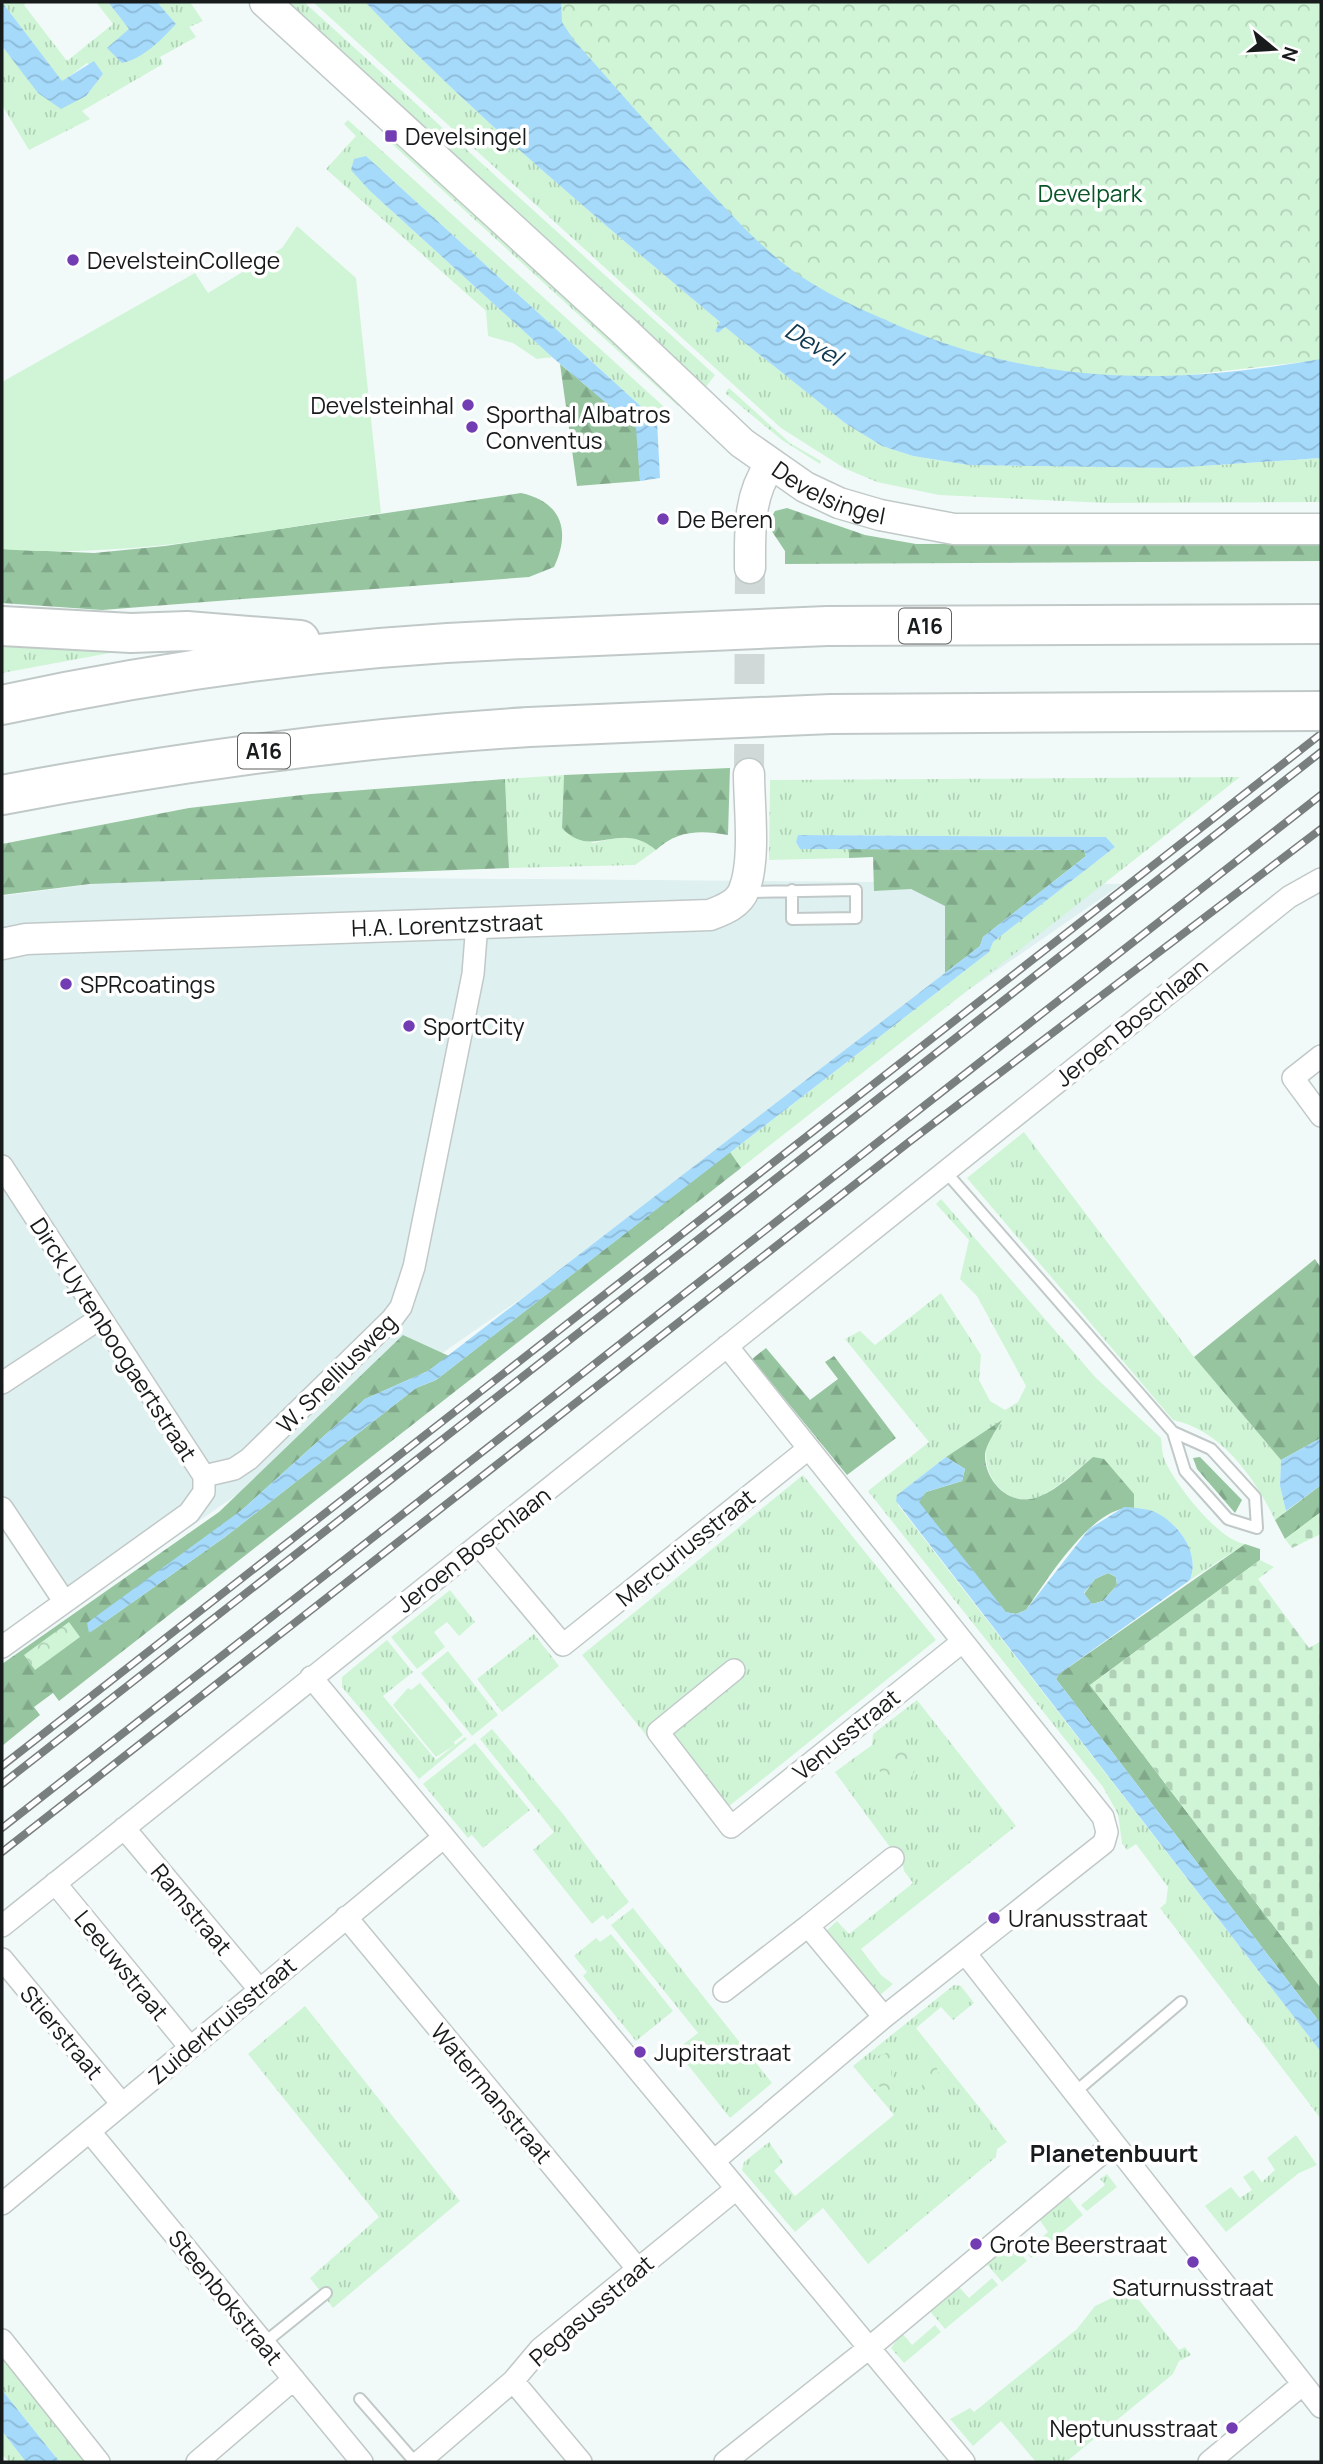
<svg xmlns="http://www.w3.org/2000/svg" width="1323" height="2464" font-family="Manrope,sans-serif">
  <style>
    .built { fill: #dff0f0 }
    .grass { fill: url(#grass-tufts) }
    .forest { fill: url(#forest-firs) }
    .cemetery { fill: url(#cemetery-stones) }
    .park { fill: url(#park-crowns) }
    .pitch { fill: #cff5d6 }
    .water { fill: url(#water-waves); fill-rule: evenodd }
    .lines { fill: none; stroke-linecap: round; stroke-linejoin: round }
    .secondary-tunnel { stroke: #d1d9d8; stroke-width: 30; stroke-dasharray: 30 15; stroke-linecap: butt }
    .lane-casing { stroke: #c1c9c8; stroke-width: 14 }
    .street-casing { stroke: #c1c9c8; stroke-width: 24 }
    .secondary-casing { stroke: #c1c9c8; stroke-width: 33 }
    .highway-casing { stroke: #c1c9c8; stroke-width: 42 }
    .lane { stroke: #fff; stroke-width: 10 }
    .street { stroke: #fff; stroke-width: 21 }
    .secondary { stroke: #fff; stroke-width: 30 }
    .highway { stroke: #fff; stroke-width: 38 }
    .rail-casing { stroke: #797e7e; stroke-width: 8 }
    .rail { stroke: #fff; stroke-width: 5; stroke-dasharray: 16; stroke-linecap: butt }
    .highway-bridge-casing { stroke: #c1c9c8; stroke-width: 42; stroke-linecap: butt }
    .highway-bridge { stroke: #fff; stroke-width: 38 }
    .poi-dot { fill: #723cb3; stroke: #fff; stroke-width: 2.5 }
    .labels { text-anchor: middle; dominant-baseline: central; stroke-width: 7; stroke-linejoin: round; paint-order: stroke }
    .shield { fill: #fff; stroke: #5d5f5f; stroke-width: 2 }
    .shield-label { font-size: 21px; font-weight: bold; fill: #181b1b }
    .poi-label { font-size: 23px; fill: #181b1b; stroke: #fff; text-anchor: start }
    .park-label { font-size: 23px; fill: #095527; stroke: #fff }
    .street-label { font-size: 23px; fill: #181b1b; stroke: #fff }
    .water-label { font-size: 24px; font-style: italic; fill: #0e394f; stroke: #fff }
    .neighbourhood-label { font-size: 24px; font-weight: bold; fill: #181b1b; stroke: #fff }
  </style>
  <defs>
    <pattern id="grass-tufts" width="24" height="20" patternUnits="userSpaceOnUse" patternTransform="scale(1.75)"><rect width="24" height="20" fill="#cff5d6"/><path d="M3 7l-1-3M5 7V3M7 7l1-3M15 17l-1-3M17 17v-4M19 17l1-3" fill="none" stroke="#b1d1b7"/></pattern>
    <pattern id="forest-firs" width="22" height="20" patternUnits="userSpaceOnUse" patternTransform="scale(1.75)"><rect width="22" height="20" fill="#96c5a0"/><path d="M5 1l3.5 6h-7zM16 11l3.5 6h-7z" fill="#81a989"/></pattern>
    <pattern id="cemetery-stones" width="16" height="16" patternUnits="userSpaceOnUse" patternTransform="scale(1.75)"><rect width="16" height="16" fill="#cff5d6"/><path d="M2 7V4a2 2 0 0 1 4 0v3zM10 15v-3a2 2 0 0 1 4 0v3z" fill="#b1d1b7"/></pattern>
    <pattern id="park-crowns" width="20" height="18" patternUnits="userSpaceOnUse" patternTransform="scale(1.75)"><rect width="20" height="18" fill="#cff5d6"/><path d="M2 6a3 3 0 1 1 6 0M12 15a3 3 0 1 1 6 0" fill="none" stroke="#b1d1b7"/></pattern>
    <pattern id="water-waves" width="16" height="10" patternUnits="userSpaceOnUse" patternTransform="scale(1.75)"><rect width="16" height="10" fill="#a5dafb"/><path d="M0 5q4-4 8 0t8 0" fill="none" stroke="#8dbad7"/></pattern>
  </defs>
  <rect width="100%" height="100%" fill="#f2faf9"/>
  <!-- built -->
  <path class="built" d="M286,877L1122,884L67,1612L2,1523V896L101,883Z"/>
  <!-- grass -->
  <path class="grass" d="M2,2H27L24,5L67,61L113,24L96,2H108L129,29L176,24L157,2H190L203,21L189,27L196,37L160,57L163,64L82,111L90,119L29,150L2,105V46L38,92L86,96L103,74L87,63L62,82Z
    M282,2H304L715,375L705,388Z
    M313,2H365C475,117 598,219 720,322L715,331L718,333L725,327L845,423L882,446L913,456L969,465L1171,468L1321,458V502L1106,503L939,495L877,482L844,468L781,428Z
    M348,120L672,414L657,421L366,156L370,191L552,357L537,359L513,343L488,336L486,311L326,169L356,136L344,124Z
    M395,138L680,403L678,406L391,143Z
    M729,388L790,443L821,461L820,464L782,440L725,393Z
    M2,636L164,643L2,673Z
    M564,775L562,828L593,843L620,837L642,838L656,850L635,865L509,868L505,779Z
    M1240,777L741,1168L730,1153L988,953L993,942L1115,847L1106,837L798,835L796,842L800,849H849V858L769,860L770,780Z
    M1024,1132L1194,1357L1281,1460L1280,1486L1286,1511L1275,1520C1255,1478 1221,1430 1173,1420L967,1178Z
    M941,1199L1096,1378L1161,1438C1162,1446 1162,1454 1165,1461C1176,1485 1218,1540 1245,1544L1190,1580C1203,1548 1169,1508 1134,1508V1494L1093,1457C1078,1469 1062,1484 1045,1494C1016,1511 986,1486 986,1455C985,1444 997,1431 1001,1421L946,1457L897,1495L898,1505L1321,2052V2119L1160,1908L1166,1903L1168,1887L1136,1844L1127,1850L1122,1843L1118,1814L1103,1787L868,1491L929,1442L845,1339L860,1331L875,1345L941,1293L981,1355L979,1380L990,1401L1005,1410L1018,1402L1026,1386L977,1296L960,1279L969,1240L936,1204Z
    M803,1475L936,1640L713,1819L582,1655Z
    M450,1590L475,1622L459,1636L447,1622L434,1632L445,1647L417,1669L391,1637Z
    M534,1634L559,1666L502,1712L477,1679Z
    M387,1640L413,1672L383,1696L436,1760L465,1737L467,1739L419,1779L342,1687V1677Z
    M448,1651L498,1715L472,1736L421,1673Z
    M917,1700L1016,1826L861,1949L881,1975L893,1984L879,1996L826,1931L837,1921L849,1934L913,1883L904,1871L903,1865L835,1772L872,1745L873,1734Z
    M492,1729L563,1814L629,1902L607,1920L603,1915L592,1924L533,1850L554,1832L480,1739Z
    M475,1743L530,1810L483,1848L472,1835L468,1838L423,1784Z
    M633,1908L772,2083L730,2118L676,2050L698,2033L611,1925Z
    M611,1934L673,2011L636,2041L583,1976L587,1972L574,1956L596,1938L600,1942Z
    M954,1985L961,1986L974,2003L953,2020L941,2007L916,2028L1007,2142L997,2149L996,2157L868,2264L823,2208L795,2232L742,2170L744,2162L769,2142L783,2162L774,2171L795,2196L894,2115L853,2066Z
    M305,2006L460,2201L333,2308L310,2278L379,2217L248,2054Z
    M1296,2135L1317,2165L1299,2173L1226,2232L1205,2206L1231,2187L1240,2198L1252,2190L1243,2177L1253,2170L1262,2182L1275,2170L1267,2158Z
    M1107,2174L1117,2187L1087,2211L1081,2205L1105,2185L1100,2179Z
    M1068,2196L1083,2215L1031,2258L1025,2251L1048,2232L1039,2219Z
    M1011,2242L1027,2261L1002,2282L986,2263Z
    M992,2278L998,2285L945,2329L929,2310L958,2286L969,2298Z
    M1128,2286L1179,2350L1185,2347L1191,2355L1179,2361L1173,2374L1066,2462H1036L1001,2421L973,2446L950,2419L970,2408L974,2412L1077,2329L1095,2306L1126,2291Z
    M935,2325L941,2332L904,2363L891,2348L902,2333L912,2345Z
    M2,2352L90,2462H60L54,2455L2,2390Z
    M2,2431L26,2462H9L2,2454Z"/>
  <!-- forest -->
  <path class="forest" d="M560,364L637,428L640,481L577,486Z
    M521,493C562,502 571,531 554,567L529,577L102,610L2,603V549L94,553L165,546Z
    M787,508L865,535L916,544L1321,542V561L785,564V551L767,524L775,511Z
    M730,768L728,835C701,830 677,830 656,850C619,819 593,861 562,828L564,775Z
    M505,779L509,868L90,884L2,895V844L189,808L311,794Z
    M849,849L1084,850L1086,856L983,937L980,946L945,973V906L911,889L874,891L873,857L849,858Z
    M730,1152L741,1168L59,1701L53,1693L34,1707L40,1715L2,1746V1664L219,1512L403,1335L449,1356L428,1371L365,1399L243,1509L89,1633L225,1537L416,1388L436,1380Z
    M1315,1259L1321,1268V1438L1281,1460L1194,1357Z
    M766,1348L810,1400L838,1379L825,1362L834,1356L896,1438L847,1475L752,1359Z
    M1002,1420C997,1429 986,1444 985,1454C984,1480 1008,1506 1035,1498C1056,1492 1076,1471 1093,1457L1104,1459L1134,1494V1508C1094,1503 1047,1580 1026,1610L1016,1614L1005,1612L918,1502L926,1492L962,1481L965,1469L946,1457Z
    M1200,1457L1242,1500L1235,1513L1197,1469L1193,1458Z
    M1321,1485V1512L1285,1539L1275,1520Z
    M1245,1544L1260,1549V1560L1090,1685L1321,1988V2024L1056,1679L1059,1674Z
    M1108,1573L1116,1577L1117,1585L1103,1601L1092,1604L1084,1594L1095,1579Z"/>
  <!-- cemetery -->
  <path class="cemetery" d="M1321,1512V1534L1292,1548L1285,1539Z
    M1260,1560L1274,1567L1258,1579L1309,1648L1321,1641V1988L1090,1685Z"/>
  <!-- park -->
  <path class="park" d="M471,2H1321V360L1092,386L931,367L784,279Z
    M69,1622L80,1637L35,1670L24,1655Z
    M879 1766a18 18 0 1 1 36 0a18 18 0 1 1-36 0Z
    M891,2051V2075L908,2088L895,2093L876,2085L872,2070L878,2056Z
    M924,2061L937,2068L942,2084L935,2097L922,2103V2080L906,2066Z"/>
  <!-- pitch -->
  <path class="pitch" d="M297,226L356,278L381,513C255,532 130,559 2,549V382L195,273L208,293L282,248Z
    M420,1683L463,1735L454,1742L455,1745L436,1757L393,1705L408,1688L411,1690Z"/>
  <!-- water -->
  <path class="water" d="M2,2L62,81L94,61L103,74L86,96L61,109L38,93L2,46Z
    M108,2H157L176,24C162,39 143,59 122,63L107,48L129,29Z
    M365,2H561L562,22L573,39C616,88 659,137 704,185C731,214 759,246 792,270C822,292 856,307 890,322C1037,386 1166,386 1321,359V458L1171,468L969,465L913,456L882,446L845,423L725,327L718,333L715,331L720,322C598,219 475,117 365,2Z
    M366,156L657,421L660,478L640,481L636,428L552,357L370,191L351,170L354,159Z
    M798,835L1106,837L1115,847L993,942L989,952L436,1380L416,1388L225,1537L89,1633L87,1623L243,1509L365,1399L428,1371L980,946L983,937L1086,856L1084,850L800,849L796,842Z
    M1321,1438V1485L1286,1511L1280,1486L1281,1460Z
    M946,1457L965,1469L962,1481L926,1492L919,1502L1006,1612L1016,1614L1026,1610L1089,1529L1124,1507C1135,1508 1147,1508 1157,1513C1181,1526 1200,1554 1190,1580L1059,1674L1056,1679L1321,2024V2052L896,1501L897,1495ZM1108,1573L1116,1577L1117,1585L1103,1601L1092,1604L1084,1593L1095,1579Z
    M2,2390L54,2455L60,2462H26L2,2431Z"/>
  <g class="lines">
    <!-- secondary-tunnel -->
    <path class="secondary-tunnel" d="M749,774L750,568"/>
    <defs>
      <path id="lane" d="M747,892L856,890V918L792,919V890
        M945,1171L1173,1432L1185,1471L1228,1519L1257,1528L1255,1497L1211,1449L1173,1432
        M1074,2093L1181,2002
        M264,2343L326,2293
        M360,2399L415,2462"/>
      <path id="street" d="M1321,1056L1293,1078L1321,1116
        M2,1166L204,1476
        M2,1383L99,1319
        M204,1476L234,1469L249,1459L392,1319L401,1307L414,1267L473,974L477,923
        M2,1508L64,1601
        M479,1545L563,1645L808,1449
        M2,1647L189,1513L204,1492V1476
        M734,1670L658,1732L731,1827L962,1642
        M311,1677L964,2462
        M124,1828L259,1989
        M55,1883L189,2046
        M346,1917L637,2268
        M2,1926L1289,897L1321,879
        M965,1953L1321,2407
        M2,1959L122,2104
        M724,1991L808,1926
        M884,2017L808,1926L893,1858
        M90,2132L362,2462
        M714,2161L884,2017L1104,1843L1107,1832L1103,1817L727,1346
        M2,2204L444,1837
        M2,2340L99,2462
        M513,2381L581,2462
        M197,2462L294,2379
        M419,2462L513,2381L540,2349L736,2189
        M725,2462L869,2348L1113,2144
        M1209,2462L1303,2384"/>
      <g id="secondary">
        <path id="s1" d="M265,2L623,330L742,443L805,487L839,503L880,515L954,529H1321"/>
        <path d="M750,568C750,531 748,496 770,465"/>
        <path id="s2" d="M2,944L26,939L710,915C723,910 739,904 744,890C756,860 749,806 749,774"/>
      </g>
      <path id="highway" d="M2,626L131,633L187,631L300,640
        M2,705C174,668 352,645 528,639
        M2,795C176,762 351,738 529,727"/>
    </defs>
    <!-- lane casing -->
    <use href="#lane" class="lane-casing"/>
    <!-- street casing -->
    <use href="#street" class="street-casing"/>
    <!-- secondary casing -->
    <use href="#secondary" class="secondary-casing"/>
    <!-- highway casing -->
    <use href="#highway" class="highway-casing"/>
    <!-- lane -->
    <use href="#lane" class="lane"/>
    <!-- street -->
    <use href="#street" class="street"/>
    <!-- secondary -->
    <use href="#secondary" class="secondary"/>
    <!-- highway -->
    <use href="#highway" class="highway"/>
    <defs>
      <path id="rail" d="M2,1766L1321,734
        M2,1784L1321,752
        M2,1828L1321,795
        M2,1852L909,1142L1321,829"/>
    </defs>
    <!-- rail casing -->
    <use href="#rail" class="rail-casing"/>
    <!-- rail -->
    <use href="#rail" class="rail"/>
    <defs>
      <path id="highway-bridge" d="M528,639L827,626L1321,624
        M529,727L831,714L1321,711"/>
    </defs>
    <!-- highway-bridge casing -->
    <use href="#highway-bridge" class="highway-bridge-casing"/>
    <!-- highway-bridge -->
    <use href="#highway-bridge" class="highway-bridge"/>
  </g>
  <!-- markers -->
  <g class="poi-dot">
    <rect x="384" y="129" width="14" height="14" rx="3.5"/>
    <circle cx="73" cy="260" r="7"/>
    <circle cx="468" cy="405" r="7"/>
    <circle cx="472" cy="427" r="7"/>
    <circle cx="663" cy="519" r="7"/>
    <circle cx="66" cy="984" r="7"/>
    <circle cx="409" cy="1026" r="7"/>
    <circle cx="994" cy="1918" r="7"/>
    <circle cx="640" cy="2052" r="7"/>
    <circle cx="976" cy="2244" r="7"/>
    <circle cx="1193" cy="2262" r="7"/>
    <circle cx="1232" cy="2428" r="7"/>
  </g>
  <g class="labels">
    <!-- shield labels -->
    <g class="shield">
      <rect x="899" y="608.5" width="52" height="35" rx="5"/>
      <rect x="238" y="733.5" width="52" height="35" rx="5"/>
    </g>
    <g class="shield-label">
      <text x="925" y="626">A16</text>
      <text x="264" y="751">A16</text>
    </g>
    <!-- poi labels -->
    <g class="poi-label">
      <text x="405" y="136">Develsingel</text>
      <text x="87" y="260">DevelsteinCollege</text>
      <text x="454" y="405" text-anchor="end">Develsteinhal</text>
      <text x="486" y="414">Sporthal Albatros<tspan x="486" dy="26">Conventus</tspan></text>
      <text x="677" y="519">De Beren</text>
      <text x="80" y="984">SPRcoatings</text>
      <text x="423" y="1026">SportCity</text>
      <text x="1008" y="1918">Uranusstraat</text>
      <text x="654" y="2052">Jupiterstraat</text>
      <text x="990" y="2244">Grote Beerstraat</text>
      <text x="1193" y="2287" text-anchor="middle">Saturnusstraat</text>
      <text x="1218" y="2428" text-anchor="end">Neptunusstraat</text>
    </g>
    <!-- park labels -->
    <g class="park-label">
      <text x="1090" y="193">Develpark</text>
    </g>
    <!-- street labels -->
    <g class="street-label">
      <text stroke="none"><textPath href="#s1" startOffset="751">Develsingel</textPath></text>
      <text stroke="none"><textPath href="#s2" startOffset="446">H.A. Lorentzstraat</textPath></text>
      <text transform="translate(1131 1022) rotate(-39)">Jeroen Boschlaan</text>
      <text transform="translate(114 1339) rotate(57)">Dirck Uytenboogaertstraat</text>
      <text transform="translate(336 1373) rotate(-45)">W. Snelliusweg</text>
      <text transform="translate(685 1547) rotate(-39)">Mercuriusstraat</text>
      <text transform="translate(473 1549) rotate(-38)">Jeroen Boschlaan</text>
      <text transform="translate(846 1734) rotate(-39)">Venusstraat</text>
      <text transform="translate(192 1909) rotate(50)">Ramstraat</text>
      <text transform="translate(122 1965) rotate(51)">Leeuwstraat</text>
      <text transform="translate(222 2020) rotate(-40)">Zuiderkruisstraat</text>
      <text transform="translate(62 2032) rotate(50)">Stierstraat</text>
      <text transform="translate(492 2093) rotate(50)">Watermanstraat</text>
      <text transform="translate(226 2297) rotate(51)">Steenbokstraat</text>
      <text transform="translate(591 2310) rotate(-41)">Pegasusstraat</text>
    </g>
    <!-- water labels -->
    <g class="water-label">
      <text transform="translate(814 343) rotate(31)">Devel</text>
    </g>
    <!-- neighbourhood labels -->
    <g class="neighbourhood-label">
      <text x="1114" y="2152">Planetenbuurt</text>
    </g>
  </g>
  <!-- border -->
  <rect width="1323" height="2464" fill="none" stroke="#181b1b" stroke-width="7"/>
  <!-- north arrow -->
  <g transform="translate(1274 49) rotate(108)" stroke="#ffffff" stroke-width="5" paint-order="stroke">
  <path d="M0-5L12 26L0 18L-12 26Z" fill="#181b1b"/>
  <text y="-10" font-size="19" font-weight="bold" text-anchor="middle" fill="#181b1b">N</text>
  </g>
</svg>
